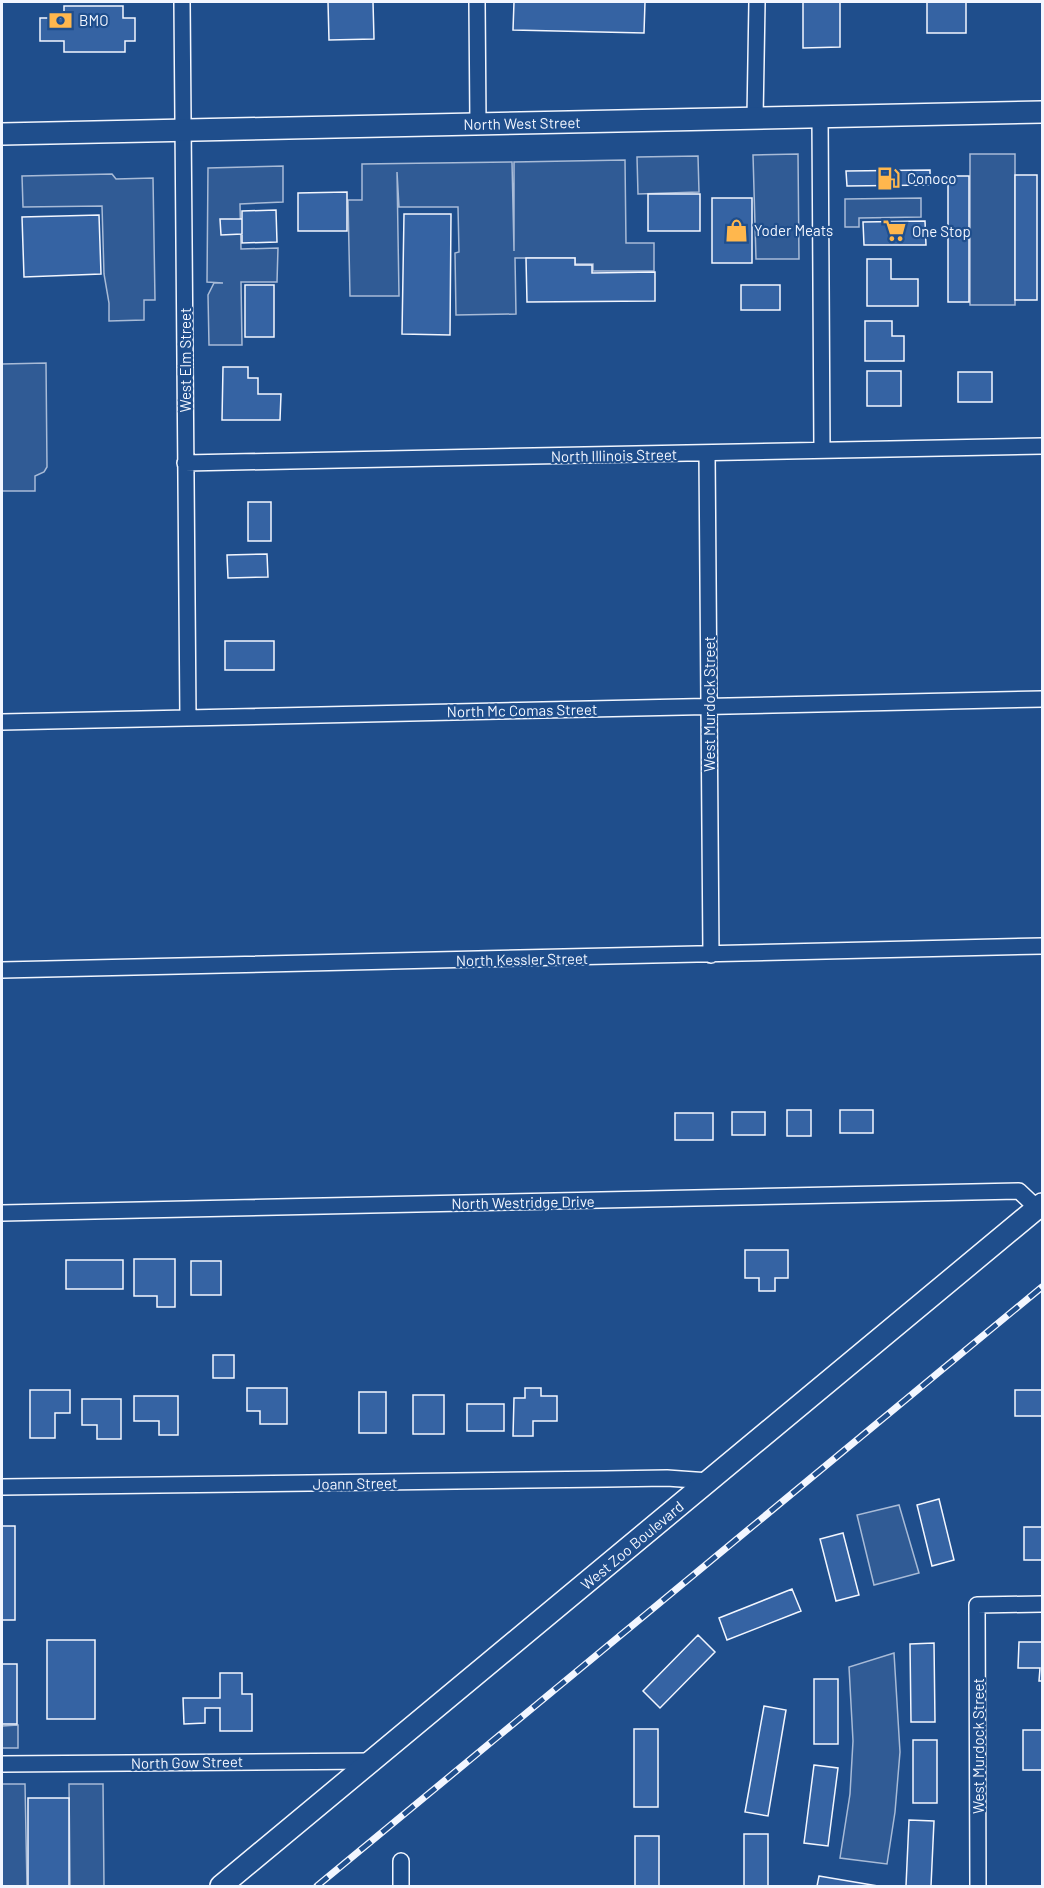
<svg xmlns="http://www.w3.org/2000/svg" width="1044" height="1888" font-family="Barlow,sans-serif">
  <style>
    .built { fill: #305b95; stroke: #a8bbd7; stroke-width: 1.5 }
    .building { fill: #3563a3; stroke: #f2f6ff; stroke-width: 1.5 }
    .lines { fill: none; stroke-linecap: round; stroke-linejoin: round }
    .street-casing { stroke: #f2f6ff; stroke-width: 18 }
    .secondary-casing { stroke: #f2f6ff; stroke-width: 24 }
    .street { stroke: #1f4e8c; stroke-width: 15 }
    .secondary { stroke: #1f4e8c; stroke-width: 21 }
    .rail-casing { stroke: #f2f6ff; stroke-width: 7 }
    .rail { stroke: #1f4e8c; stroke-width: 4.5; stroke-dasharray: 14; stroke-linecap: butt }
    .labels { text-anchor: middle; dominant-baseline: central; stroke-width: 4.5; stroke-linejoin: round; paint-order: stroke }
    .poi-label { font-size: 15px; fill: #f2f6ff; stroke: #1f4e8c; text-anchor: start }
    .street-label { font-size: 15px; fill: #f2f6ff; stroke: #1f4e8c }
  </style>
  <rect width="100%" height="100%" fill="#1f4e8c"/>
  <!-- built -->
  <path class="built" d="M798,154L799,259H756L753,155Z
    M970,154H1015V305H970Z
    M698,156L699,192L638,194L637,157Z
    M625,160L626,243H654V271H593V264H575V258H515L516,314L456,315L455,253L459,252L458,207H399L397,172L399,296H350L348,200H362V164L512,162L514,251V162Z
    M283,166V202L240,204L241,249L278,248L277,282H241L242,345H209L208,295L214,283H223L207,282L208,168Z
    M112,174L116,179L153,178L155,300H144V320L109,321V303L104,274L102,206L23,207L22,176Z
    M921,198V217L859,218V227H845V199Z
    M46,363L47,467L44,472L35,476V491H2V364Z
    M899,1505L919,1573L874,1585L857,1515Z
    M894,1653L900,1752L895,1812L887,1864L840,1858L850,1794L853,1741L849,1667Z
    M18,1725V1748H2V1726Z
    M2,1784H25L27,1886H2Z
    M69,1784H103L104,1886H70Z"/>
  <!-- building -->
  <path class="building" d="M328,2H373L374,39L329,40Z
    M514,2H645L644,33L513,30Z
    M803,2H840V47L803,48Z
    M927,2H966V33H927Z
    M64,6H123V18H135V41H125V52H64V41H40V18H64Z
    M930,170V185L847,186L846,171Z
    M1015,175H1037V300H1015Z
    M948,176H969V302H948Z
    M347,192V231H298V193Z
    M648,194H700V231H648Z
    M712,198H752V263H712Z
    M276,210L277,242L242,243V211Z
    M404,214H451L450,335L402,334Z
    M99,215L101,274L24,277L22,217Z
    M220,219H242V234L221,235Z
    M925,221L926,245H864L863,222Z
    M526,258H575V265H592V273L655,272V301L527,302Z
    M867,259H891V279H918V306H867Z
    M245,285H274V337H245Z
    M741,285H780V310H741Z
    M865,321H892V336H904V361H865Z
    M223,367H248V378H258V394H281L280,420H222Z
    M867,371H901V406H867Z
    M958,372H992V402H958Z
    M248,502H271V541H248Z
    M267,554L268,577L228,578L227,555Z
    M225,641H274V670H225Z
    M787,1110H811V1136H787Z
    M840,1110H873V1133H840Z
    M732,1112H765V1135H732Z
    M675,1113H713V1140H675Z
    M745,1250H788V1278H775V1291H759V1278H745Z
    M134,1259H175V1307H157V1296H134Z
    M66,1260H123V1289H66Z
    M191,1261H221V1295H191Z
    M213,1355H234V1378H213Z
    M247,1388H287V1424H260V1411H247Z
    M525,1388H541V1396H557V1421H533V1436H513L514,1398H525Z
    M30,1390H70V1413H55V1438H30Z
    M1015,1390H1042V1416H1015Z
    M359,1392H386V1433H359Z
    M413,1395H444V1434H413Z
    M134,1396H178V1435H159V1421H134Z
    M82,1399H121V1439H97V1425H82Z
    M467,1404H504V1431H467Z
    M939,1499L954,1560L932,1566L917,1505Z
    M2,1526H15V1620H2Z
    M1024,1527H1042V1560H1024Z
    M843,1533L859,1595L836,1601L820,1539Z
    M792,1589L801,1611L727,1640L719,1618Z
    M698,1635L715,1652L660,1708L643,1691Z
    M47,1640H95V1719H47Z
    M1019,1642H1042V1681H1039L1040,1668H1018Z
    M934,1643L935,1722H911L910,1644Z
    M2,1664H17V1724H2Z
    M220,1673H242V1694H252V1731H220V1708H205V1723L184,1724L183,1698H220Z
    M814,1679H838V1744H814Z
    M764,1706L786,1710L768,1816L745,1812Z
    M634,1729H658V1807H634Z
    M1023,1730H1042V1770H1023Z
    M913,1740H937V1803H913Z
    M814,1765L838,1768L828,1846L804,1843Z
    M28,1798H69V1886H28Z
    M909,1820L934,1821L931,1886H906Z
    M744,1834H768V1886H744Z
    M635,1836H659V1886H635Z
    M819,1876L878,1886H817Z"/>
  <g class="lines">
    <defs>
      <path id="street" d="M182,2L188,718
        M477,2L478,124
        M820,116L822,450
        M755,118L757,2
        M707,453L711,955
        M185,463L1042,446
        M2,722L1042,699
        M2,970L1042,946
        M2,1213L1019,1191L1037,1208
        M2,1487L606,1479L667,1478L709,1481
        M2,1764L373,1761
        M401,1861V1886
        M978,1886L977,1605L1042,1604"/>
      <path id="secondary" d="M2,134L1042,112
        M221,1886L1042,1204"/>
    </defs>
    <!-- street casing -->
    <use href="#street" class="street-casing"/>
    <!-- secondary casing -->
    <use href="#secondary" class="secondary-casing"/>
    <!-- street -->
    <use href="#street" class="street"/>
    <!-- secondary -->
    <use href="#secondary" class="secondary"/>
    <defs>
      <path id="rail" d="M317,1886L1042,1287"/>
    </defs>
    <!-- rail casing -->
    <use href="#rail" class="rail-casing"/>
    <!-- rail -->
    <use href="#rail" class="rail"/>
  </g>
  <!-- icons -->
  <defs>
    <symbol id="bank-bare" viewBox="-9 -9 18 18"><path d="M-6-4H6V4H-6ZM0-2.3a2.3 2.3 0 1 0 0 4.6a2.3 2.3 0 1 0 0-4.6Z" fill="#ffb74d" stroke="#1f4e8c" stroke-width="2.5" paint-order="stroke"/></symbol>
    <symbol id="fuel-bare" viewBox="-9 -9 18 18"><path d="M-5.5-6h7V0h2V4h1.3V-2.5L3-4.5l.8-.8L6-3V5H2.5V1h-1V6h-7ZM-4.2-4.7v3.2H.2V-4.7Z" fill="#ffb74d" stroke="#1f4e8c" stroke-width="2.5" paint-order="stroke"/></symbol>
    <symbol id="shop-bare" viewBox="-9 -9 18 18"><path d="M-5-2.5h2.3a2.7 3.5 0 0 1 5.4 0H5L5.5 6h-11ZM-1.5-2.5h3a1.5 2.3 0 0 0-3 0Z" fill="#ffb74d" stroke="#1f4e8c" stroke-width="2.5" paint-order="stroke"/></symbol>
    <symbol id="supermarket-bare" viewBox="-9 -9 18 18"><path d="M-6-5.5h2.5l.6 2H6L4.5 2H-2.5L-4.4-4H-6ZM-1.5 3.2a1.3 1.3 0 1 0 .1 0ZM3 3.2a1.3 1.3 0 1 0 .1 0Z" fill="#ffb74d" stroke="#1f4e8c" stroke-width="2.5" paint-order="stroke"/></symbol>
  </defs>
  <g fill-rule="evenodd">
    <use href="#bank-bare" x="44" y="4" width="33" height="33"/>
    <use href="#fuel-bare" x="872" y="162" width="33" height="33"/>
    <use href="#shop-bare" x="720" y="214" width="33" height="33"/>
    <use href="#supermarket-bare" x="878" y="214" width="33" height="33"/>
  </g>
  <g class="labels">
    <!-- poi labels -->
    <g class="poi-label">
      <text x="79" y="20">BMO</text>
      <text x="907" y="178">Conoco</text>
      <text x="754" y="230">Yoder Meats</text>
      <text x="912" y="231">One Stop</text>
    </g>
    <!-- street labels -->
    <g class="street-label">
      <text transform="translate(522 123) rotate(-1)">North West Street</text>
      <text transform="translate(185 360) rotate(-90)">West Elm Street</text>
      <text transform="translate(614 455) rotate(-1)">North Illinois Street</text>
      <text transform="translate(709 704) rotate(-90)">West Murdock Street</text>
      <text transform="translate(522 710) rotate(-1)">North Mc Comas Street</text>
      <text transform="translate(522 959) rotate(-1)">North Kessler Street</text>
      <text transform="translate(523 1202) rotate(-1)">North Westridge Drive</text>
      <text transform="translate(355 1483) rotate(-1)">Joann Street</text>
      <text transform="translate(632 1545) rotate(-40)">West Zoo Boulevard</text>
      <text transform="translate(978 1746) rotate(-90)">West Murdock Street</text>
      <text transform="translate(187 1762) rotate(-1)">North Gow Street</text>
    </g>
  </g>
  <!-- border -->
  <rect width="1044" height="1888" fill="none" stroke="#f2f6ff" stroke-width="6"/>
</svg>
